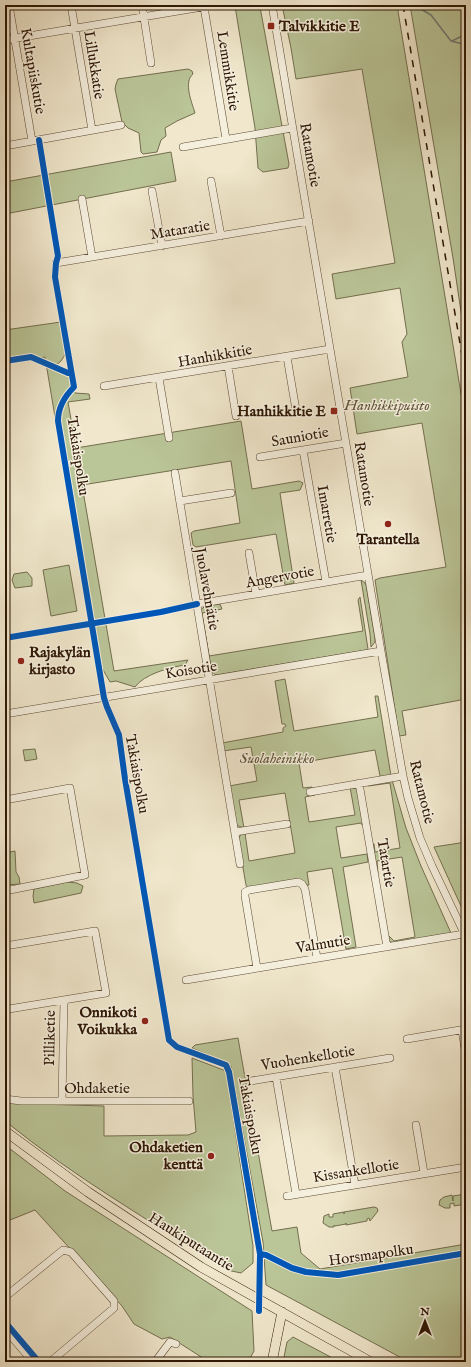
<svg xmlns="http://www.w3.org/2000/svg" width="471" height="1367" font-family="'IM FELL English',serif">
  <style>
    .green { fill: #bac598; stroke: #746e4e }
    .lines { fill: none; stroke-linecap: round; stroke-linejoin: round }
    .stream { stroke: #717b75; stroke-width: 1.5 }
    .minor-casing { stroke: #5e4b36; stroke-width: 8 }
    .major-casing { stroke: #2e1704; stroke-width: 10 }
    .minor { stroke: #f5efde; stroke-width: 7 }
    .major { stroke: #f0e7cc; stroke-width: 9 }
    .rail { stroke: #2e1704; stroke-width: 1.5; stroke-dasharray: 7 7; stroke-linecap: butt }
    .cycleway-casing { stroke: #f5efde; stroke-width: 8 }
    .cycleway { stroke: #0057b8; stroke-width: 6 }
    .poi-dot { fill: #8f2418; stroke: #f5efde; stroke-width: 1.5 }
    .labels { text-anchor: middle; dominant-baseline: central; stroke-width: 3; stroke-linejoin: round; paint-order: stroke }
    .poi-label { font-size: 15px; font-weight: bold; fill: #2e1704; stroke: #f5efde; text-anchor: end }
    .street-label { font-size: 15px; fill: #2e1704; stroke: #f5efde }
    .park-label { font-size: 15px; font-style: italic; fill: #5f5438; stroke: #f5efde }
  </style>
  <rect width="100%" height="100%" fill="#f0e7cc"/>
  <filter id="stains"><feTurbulence type="fractalNoise" baseFrequency=".005" numOctaves="4"/><feColorMatrix values="0 0 0 0 .2 0 0 0 0 .09 0 0 0 0 .02 0 0 0 .5 -.17"/></filter>
  <radialGradient id="worn" r=".72"><stop offset=".6" stop-color="#630" stop-opacity="0"/><stop offset="1" stop-color="#630" stop-opacity=".3"/></radialGradient>
  <!-- green -->
  <path class="green" d="M243,5H256L260,7L289,164L288,168L263,172L258,168L255,128L235,6Z
    M282,5H397L466,424V699L402,711L406,735L399,736L375,580L380,578L446,567L422,423L357,434L350,388L408,377L402,342L407,334L400,288L336,299L332,274L395,263L362,69L296,79L291,48Z
    M410,5H466V345L453,258Z
    M188,69L192,71L193,74C183,82 192,103 195,113L177,121L165,128L166,136L161,140L157,152L143,154L141,152L139,133L128,128L122,122L115,89L116,84L118,79Z
    M171,152L176,181L5,214V182Z
    M61,322L66,353L61,361L55,366L69,377L75,393L89,394L90,399L68,402L76,448L241,421L252,489L299,481L303,483L300,490L280,493L294,583L285,585L276,534L196,547L193,545L191,533L194,531L240,523L231,461L82,485L114,671L188,660L185,665C171,667 144,674 135,687L116,681L110,682L102,668L62,428L57,429L45,357L5,364V330Z
    M69,565L77,611L51,616L43,570Z
    M27,572L32,578V586L15,588L12,580L14,574Z
    M361,580L365,583L366,585L375,638V642L371,647L370,634Z
    M360,597L368,649L367,650L216,675L212,672L201,610L205,606L220,604L222,609L202,613L209,656L363,631L358,600Z
    M285,679L294,731L378,717L375,696H378L391,776L381,777L380,776L375,750L299,763L303,788L312,787L313,793H315V795L305,797L309,822L355,815L350,787L357,789L364,824L362,825L361,823L336,827L341,858L367,854L368,862L343,867L356,947L346,949L332,868L307,872L309,885L247,887L246,885L238,839L242,833H245L249,861L295,853L285,793L239,800L244,828L236,825L229,786L257,781L251,747L223,751L222,743L283,732V728L286,726L285,724H282L275,681Z
    M35,749L37,759L25,761L23,750Z
    M392,780L406,828L421,866L451,933L393,943L389,941L388,937L389,936L394,941L415,937L402,857L377,861L378,873L376,872L372,844H374L375,852L400,848L390,783L368,786V784Z
    M466,842V917L434,847Z
    M15,851L16,872L19,877L20,884L5,885V853Z
    M67,882L77,883L83,886L81,893L34,903L33,896L34,889Z
    M238,1038L272,1231L297,1227L301,1253L320,1269L466,1244V1362H409L266,1285L263,1242L231,1066L222,1061L192,1048L195,1045Z
    M192,1058L226,1071L253,1246V1263L241,1273L227,1270C152,1222 74,1177 5,1121V1103L104,1106V1136L188,1135L196,1132L193,1096Z
    M5,1145L65,1191L252,1311L254,1351L248,1362H209L170,1337L162,1339L134,1324L122,1306L35,1210L5,1222Z
    M466,1194V1204L454,1206V1203L450,1204V1208H445L439,1205L440,1200L444,1197L452,1195L453,1201V1196Z
    M374,1207L377,1208L378,1211L370,1221L369,1218L367,1219V1221L346,1225V1223V1224L335,1226L334,1225V1227H329L323,1223L324,1216L329,1214V1217H333V1214L344,1212V1214V1212Z
    M293,1337L340,1362H283L287,1342Z"/>
  <g class="lines">
    <!-- stream -->
    <path class="stream" d="M414,5L431,15L451,41L463,44L465,49H466
      M452,41L466,34"/>
    <defs>
      <path id="minor" d="M9,5L32,141
        M71,5L92,130
        M142,5L151,63
        M272,5L381,651L403,776L408,798L420,838L432,866L466,937
        M204,7L226,139
        M5,40L214,5
        M5,146L121,125
        M183,147L292,128
        M211,181L221,236
        M152,191L162,246
        M82,199L92,257
        M56,263L309,221
        M287,357L296,410
        M228,366L236,416
        M159,378L169,438
        M104,386L330,349
        M303,450L326,582
        M260,457L346,443
        M175,473L240,864
        M180,501L231,493
        M249,553L256,594
        M197,604L368,575
        M5,714L381,651
        M359,783L387,947
        M310,792L403,776
        M5,800L70,788L85,875L5,891
        M235,832L287,824
        M5,946L95,931L106,993L9,1009H5
        M257,968L245,896V892L249,890L298,882L302,884L305,889L317,958
        M186,980L464,934
        M462,1030L466,1055
        M407,1039L466,1029
        M335,1067L355,1185
        M276,1077L296,1194
        M251,1081L390,1058
        M5,1099L21,1101H189
        M62,1101L64,1000
        M416,1125L424,1173
        M287,1196L466,1167
        M5,1297L63,1250L71,1252L114,1301V1308L50,1362
        M5,1329L33,1362
        M155,1362L170,1342L176,1344"/>
      <path id="major" d="M5,1131L88,1192L201,1267L371,1362
        M272,1362L282,1312"/>
    </defs>
    <!-- minor casing -->
    <use href="#minor" class="minor-casing"/>
    <!-- major casing -->
    <use href="#major" class="major-casing"/>
    <!-- minor -->
    <use href="#minor" class="minor"/>
    <!-- major -->
    <use href="#major" class="major"/>
    <!-- rail -->
    <path class="rail" d="M403,5L466,379"/>
    <defs>
      <path id="cycleway" d="M39,140L58,256L56,263L55,277L74,387C64,397 58,407 58,421L104,698L107,707L119,735L125,779L169,1040L177,1047L226,1065L229,1072L260,1254L259,1311
        M5,361L31,357L68,373H71
        M5,638L161,612L197,604
        M260,1254L266,1255L292,1268L306,1272L338,1275L466,1253
        M5,1322L39,1362"/>
    </defs>
    <!-- cycleway casing -->
    <use href="#cycleway" class="cycleway-casing"/>
    <!-- cycleway -->
    <use href="#cycleway" class="cycleway"/>
  </g>
  <!-- markers -->
  <g class="poi-dot">
    <rect x="267" y="22" width="8" height="8" rx="2"/>
    <rect x="330" y="407" width="8" height="8" rx="2"/>
    <circle cx="388" cy="524" r="4"/>
    <circle cx="21" cy="661" r="4"/>
    <circle cx="145" cy="1021" r="4"/>
    <circle cx="211" cy="1156" r="4"/>
  </g>
  <g class="labels">
    <!-- poi labels -->
    <g class="poi-label">
      <text x="279" y="26" text-anchor="start">Talvikkitie E</text>
      <text x="326" y="411">Hanhikkitie E</text>
      <text x="388" y="539" text-anchor="middle">Tarantella</text>
      <text x="29" y="652" text-anchor="start">Rajakylän<tspan x="29" dy="17">kirjasto</tspan></text>
      <text x="137" y="1012">Onnikoti<tspan x="137" dy="17">Voikukka</tspan></text>
      <text x="203" y="1147">Ohdaketien<tspan x="203" dy="17">kenttä</tspan></text>
    </g>
    <!-- street labels -->
    <g class="street-label">
      <text transform="translate(94 65) rotate(81)">Lillukkatie</text>
      <text transform="translate(33 71) rotate(80)">Kultapiiskutie</text>
      <text transform="translate(228 71) rotate(81)">Lemmikkitie</text>
      <text transform="translate(310 155) rotate(80)">Ratamotie</text>
      <text transform="translate(180 230) rotate(-9)">Mataratie</text>
      <text transform="translate(215 356) rotate(-10)">Hanhikkitie</text>
      <text transform="translate(300 437) rotate(-10)">Sauniotie</text>
      <text transform="translate(78 456) rotate(81)">Takiaispolku</text>
      <text transform="translate(364 474) rotate(81)">Ratamotie</text>
      <text transform="translate(327 514) rotate(80)">Imarretie</text>
      <text transform="translate(280 577) rotate(-10)">Angervotie</text>
      <text transform="translate(207 589) rotate(80)">Juolavehnätie</text>
      <text transform="translate(191 670) rotate(-9)">Koisotie</text>
      <text transform="translate(137 774) rotate(80)">Takiaispolku</text>
      <text transform="translate(422 792) rotate(76)">Ratamotie</text>
      <text transform="translate(386 863) rotate(80)">Tatartie</text>
      <text transform="translate(323 944) rotate(-9)">Valmutie</text>
      <text transform="translate(50 1038) rotate(-89)">Pilliketie</text>
      <text transform="translate(308 1058) rotate(-9)">Vuohenkellotie</text>
      <text x="97" y="1088">Ohdaketie</text>
      <text transform="translate(250 1115) rotate(80)">Takiaispolku</text>
      <text transform="translate(356 1171) rotate(-9)">Kissankellotie</text>
      <text transform="translate(191 1242) rotate(32)">Haukiputaantie</text>
      <text transform="translate(371 1255) rotate(-8)">Horsmapolku</text>
    </g>
    <!-- park labels -->
    <g class="park-label">
      <text x="387" y="405">Hanhikkipuisto</text>
      <text x="277" y="758">Suolaheinikko</text>
    </g>
  </g>
  <!-- margin -->
  <rect width="471" height="1367" fill="none" stroke="#f0e7cc" stroke-width="20"/>
  <rect x="6" y="6" width="459" height="1355" fill="none" stroke="#2e1704" stroke-width="2"/>
  <rect x="10" y="10" width="451" height="1347" fill="none" stroke="#2e1704"/>
  <!-- north arrow -->
  <g transform="translate(425 1321)" stroke="#f5efde" stroke-width="3" paint-order="stroke">
  <path d="M0-3L7 15L0 10L-7 15Z" fill="#2e1704"/>
  <text y="-6" font-size="11" font-weight="bold" text-anchor="middle" fill="#2e1704">N</text>
  </g>
  <rect width="100%" height="100%" filter="url(#stains)"/>
  <rect width="100%" height="100%" fill="url(#worn)"/>
</svg>
